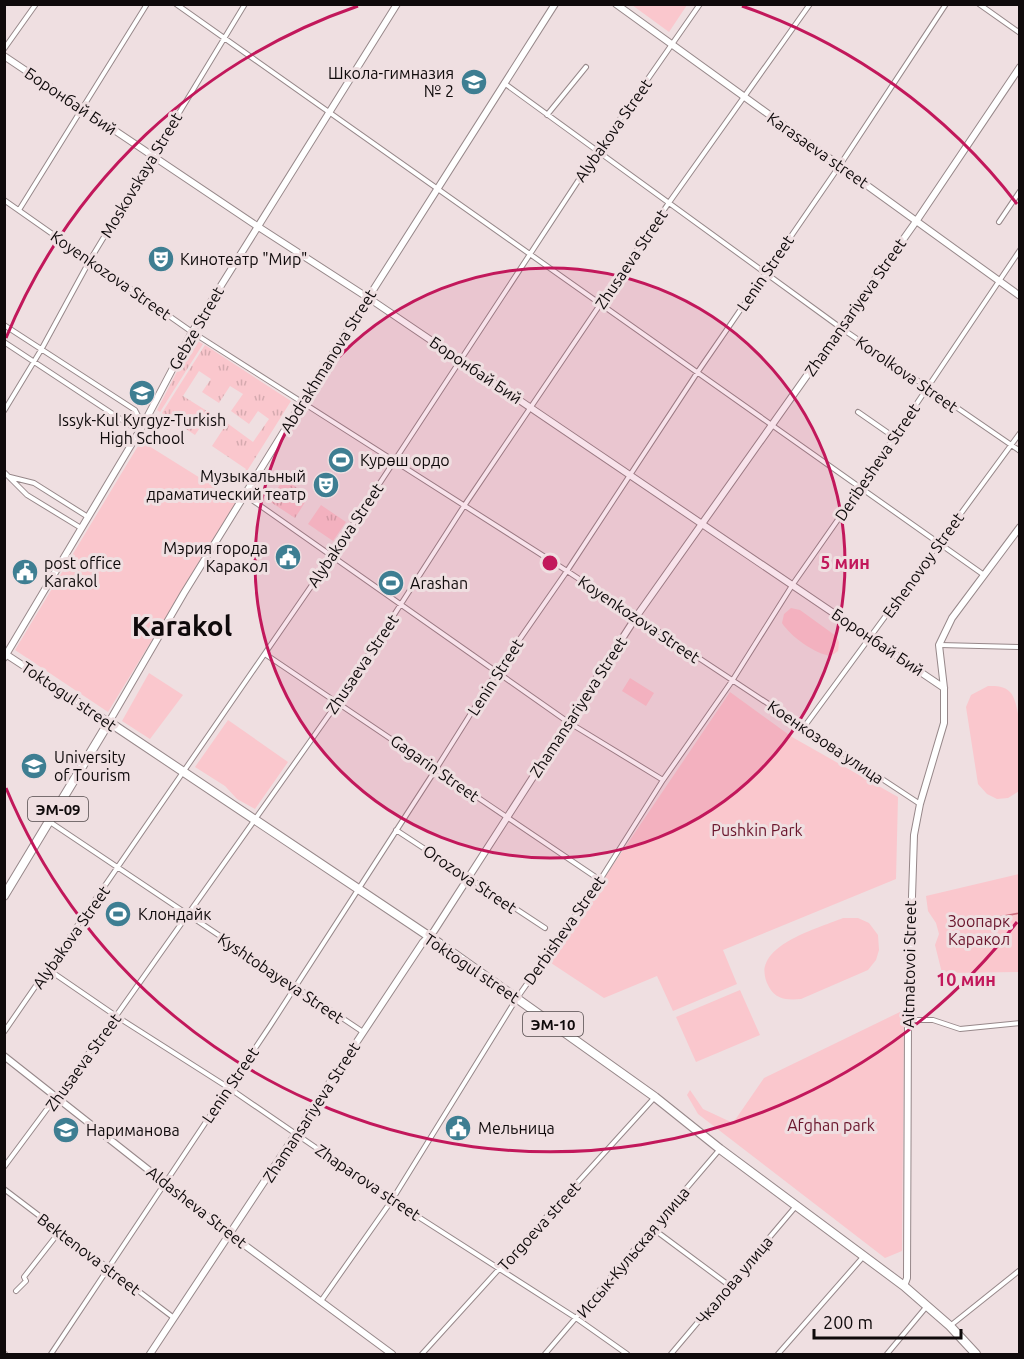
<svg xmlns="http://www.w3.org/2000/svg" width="1024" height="1359" font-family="Ubuntu,sans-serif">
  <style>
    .grass { fill: url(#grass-tufts) }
    .green { fill: #fac7cd }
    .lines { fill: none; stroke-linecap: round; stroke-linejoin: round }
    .stream { stroke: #cd6f7f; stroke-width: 1.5 }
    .street-casing { stroke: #97888a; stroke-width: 6 }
    .secondary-casing { stroke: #97888a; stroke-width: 8 }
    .highway-casing { stroke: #97888a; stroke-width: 10 }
    .street { stroke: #fff; stroke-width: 4 }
    .secondary { stroke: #fff; stroke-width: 6 }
    .highway { stroke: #fff; stroke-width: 8 }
    .ring { fill: none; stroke: #c2185b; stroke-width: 3 }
    .labels { text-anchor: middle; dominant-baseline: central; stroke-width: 6; stroke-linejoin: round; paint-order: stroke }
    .shield { fill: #efdfe1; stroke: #524a4b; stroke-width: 1.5 }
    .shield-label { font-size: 15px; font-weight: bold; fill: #0f0a0b }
    .poi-label { font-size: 16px; fill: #0f0a0b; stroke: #efdfe1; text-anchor: start }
    .street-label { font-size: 16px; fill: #0f0a0b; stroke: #efdfe1 }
    .park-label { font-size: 16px; fill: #6a152c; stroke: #efdfe1 }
    .town-label { font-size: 28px; font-weight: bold; fill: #0f0a0b; stroke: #efdfe1 }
    .centre { fill: #c2185b; stroke: #efdfe1; stroke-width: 3 }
    .ring-label { font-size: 18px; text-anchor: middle; font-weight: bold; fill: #c2185b; stroke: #efdfe1; stroke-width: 6; stroke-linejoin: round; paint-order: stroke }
  </style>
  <defs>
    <pattern id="grass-tufts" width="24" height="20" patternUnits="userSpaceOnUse" patternTransform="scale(1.5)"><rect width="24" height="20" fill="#fac7cd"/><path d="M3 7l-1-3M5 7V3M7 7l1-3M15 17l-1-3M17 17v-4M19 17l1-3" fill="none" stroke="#d5aaaf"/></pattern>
  </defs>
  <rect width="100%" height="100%" fill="#efdfe1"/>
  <!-- grass -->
  <path class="grass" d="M194,339L203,344L160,412L157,410Z
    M205,345L291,401L242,479L240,478L246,469L212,446L227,423L253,442L269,419L258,411L249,424L231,411L243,394L230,386L219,403L202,392L211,379L199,371L183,396L210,413L195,435L162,413Z
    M284,479L309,496L295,518L269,501Z
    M321,505L346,522L333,541L308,524Z"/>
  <!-- green -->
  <path class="green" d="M632,5H687L669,32Z
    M141,441L237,501L108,712L15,650Z
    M791,608L800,610L836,636L839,642L838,651L831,656C815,654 791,637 782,623L784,614Z
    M149,673L183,695L150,739L122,721Z
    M630,678L654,693L646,706L622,691Z
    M988,686C997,686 1004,686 1010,692C1024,707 1020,770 1019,791L1008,798L997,799L987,794L978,784L966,707L971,695Z
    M730,692L792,737L898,797L896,879L723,950L737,984L673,1011L657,976L604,998L548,961Z
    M228,720L288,762L255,809L237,799L225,786L195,767Z
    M1019,874V972L942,973L935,945L939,934L936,923L928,911L926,896Z
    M843,918H858L869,923L878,935L879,950L876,960L868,970L801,999C788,1000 776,1000 769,987C746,947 817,929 843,918Z
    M740,990L760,1035L696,1062L676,1017Z
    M904,1010L902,1251L885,1258L698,1114L687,1095L690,1090L703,1109L733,1123L764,1078Z"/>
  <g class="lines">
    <!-- stream -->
    <path class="stream" d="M967,923L1020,913"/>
    <defs>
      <path id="street" d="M176,4L984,575
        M979,4L1020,33
        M4,49L36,4
        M504,83L841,328L1020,451
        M547,115L586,67
        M4,200L192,332L567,571L920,804
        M19,210L147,4
        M999,222L1020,191
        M4,325L135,410L143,425L131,426L4,342
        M4,411L41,350L90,260L245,4
        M858,412L894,437
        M4,472L27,495L81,528
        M10,477L34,483L88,517
        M245,495L568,722L663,780
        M940,645L1020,647
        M265,654L600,880
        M804,727L1020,433
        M50,822L363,1032
        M396,830L545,928
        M49,970L116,1016L229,1088L392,1200L576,1318L627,1354
        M908,1020H933L960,1029L1020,1023
        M4,1032L332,556L597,152L700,4
        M4,1167L116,1016L338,702L464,506L668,204L810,4
        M4,1189L174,1318
        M652,1228L730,1286
        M16,1291L26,1281L24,1277L60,1231
        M321,1301L392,1200L517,998L600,880L663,780L732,681L793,584L860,488L1020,250
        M950,1326L1020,1270
        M4,1354H5
        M51,1354L270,1026L436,769L497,672L567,571L697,373L840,165L946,4
        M422,1354L655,1097
        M545,1354L720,1149
        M671,1354L796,1206
        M778,1354L863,1257
        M887,1354L927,1306"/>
      <path id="secondary" d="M616,4L1020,296
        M4,56L257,226L373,301L944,688
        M4,653L109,722L184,593L307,394L555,4
        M4,658L143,425L192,332L397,4
        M4,1056L231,1235L392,1354
        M904,1286L907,1278L908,1020L914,835L920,804L944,723V688L939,645L952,618L1020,527
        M150,1354L423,942L434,931L636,617L917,220L1020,67"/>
      <path id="highway" d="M4,896L109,722L439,943L655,1097L720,1149L904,1286L950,1326L976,1354"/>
    </defs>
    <!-- street casing -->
    <use href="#street" class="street-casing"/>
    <!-- secondary casing -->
    <use href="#secondary" class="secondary-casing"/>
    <!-- highway casing -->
    <use href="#highway" class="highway-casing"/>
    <!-- street -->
    <use href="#street" class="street"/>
    <!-- secondary -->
    <use href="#secondary" class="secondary"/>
    <!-- highway -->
    <use href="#highway" class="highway"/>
  </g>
  <!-- distance rings -->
  <circle cx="550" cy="563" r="295" fill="#c2185b" fill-opacity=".12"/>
  <g class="ring">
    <circle cx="550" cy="563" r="295"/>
    <path d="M1017 922A589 589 0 0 1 6 788M6 338A589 589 0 0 1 358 6M742 6A589 589 0 0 1 1017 204"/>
  </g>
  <!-- icons -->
  <defs>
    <symbol id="school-disc" viewBox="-11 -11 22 22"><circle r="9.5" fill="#3e7e92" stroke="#efdfe1"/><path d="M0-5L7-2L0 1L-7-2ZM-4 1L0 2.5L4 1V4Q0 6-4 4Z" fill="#fff"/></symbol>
    <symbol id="theatre-disc" viewBox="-11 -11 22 22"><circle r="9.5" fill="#3e7e92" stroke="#efdfe1"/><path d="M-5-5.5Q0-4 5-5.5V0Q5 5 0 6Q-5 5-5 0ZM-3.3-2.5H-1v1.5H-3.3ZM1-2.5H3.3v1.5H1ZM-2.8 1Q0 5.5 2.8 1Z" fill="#fff"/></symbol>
    <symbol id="stadium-disc" viewBox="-11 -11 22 22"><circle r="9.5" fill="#3e7e92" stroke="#efdfe1"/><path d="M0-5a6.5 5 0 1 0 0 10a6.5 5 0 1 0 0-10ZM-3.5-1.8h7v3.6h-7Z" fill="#fff"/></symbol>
    <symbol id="civic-disc" viewBox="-11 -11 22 22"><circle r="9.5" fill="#3e7e92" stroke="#efdfe1"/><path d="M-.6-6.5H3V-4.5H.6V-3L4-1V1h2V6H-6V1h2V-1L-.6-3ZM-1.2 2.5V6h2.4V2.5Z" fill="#fff"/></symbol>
    <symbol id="university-disc" viewBox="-11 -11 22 22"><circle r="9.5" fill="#3e7e92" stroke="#efdfe1"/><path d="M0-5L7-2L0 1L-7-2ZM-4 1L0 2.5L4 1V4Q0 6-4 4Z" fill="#fff"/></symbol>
  </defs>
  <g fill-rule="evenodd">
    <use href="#school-disc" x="459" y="67" width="30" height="30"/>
    <use href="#theatre-disc" x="146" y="244" width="30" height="30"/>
    <use href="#school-disc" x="127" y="378" width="30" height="30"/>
    <use href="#stadium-disc" x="326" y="445" width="30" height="30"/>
    <use href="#theatre-disc" x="311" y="470" width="30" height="30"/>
    <use href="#civic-disc" x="273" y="542" width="30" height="30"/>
    <use href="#civic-disc" x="10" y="557" width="30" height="30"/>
    <use href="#stadium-disc" x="376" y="568" width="30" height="30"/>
    <use href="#university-disc" x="19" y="751" width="30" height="30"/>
    <use href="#stadium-disc" x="103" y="899" width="30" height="30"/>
    <use href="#civic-disc" x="443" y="1113" width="30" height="30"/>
    <use href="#school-disc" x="51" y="1115" width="30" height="30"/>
  </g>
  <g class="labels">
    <!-- shield labels -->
    <g class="shield">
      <rect x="28" y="797" width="60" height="24" rx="4.5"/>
      <rect x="523" y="1012" width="60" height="24" rx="4.5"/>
    </g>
    <g class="shield-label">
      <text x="58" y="809">ЭМ-09</text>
      <text x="553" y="1024">ЭМ-10</text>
    </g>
    <!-- poi labels -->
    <g class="poi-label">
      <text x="454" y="73" text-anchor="end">Школа-гимназия<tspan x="454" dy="18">№ 2</tspan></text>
      <text x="180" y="259">Кинотеатр "Мир"</text>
      <text x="142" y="420" text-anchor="middle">Issyk-Kul Kyrgyz-Turkish<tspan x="142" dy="18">High School</tspan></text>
      <text x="360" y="460">Курөш ордо</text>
      <text x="306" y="476" text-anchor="end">Музыкальный<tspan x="306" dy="18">драматический театр</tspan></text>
      <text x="268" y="548" text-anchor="end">Мэрия города<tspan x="268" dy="18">Каракол</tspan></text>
      <text x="44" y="563">post office<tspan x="44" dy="18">Karakol</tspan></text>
      <text x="410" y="583">Arashan</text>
      <text x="54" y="757">University<tspan x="54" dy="18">of Tourism</tspan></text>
      <text x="138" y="914">Клондайк</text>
      <text x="478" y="1128">Мельница</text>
      <text x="86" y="1130">Нариманова</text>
    </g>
    <!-- street labels -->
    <g class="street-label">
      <text transform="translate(71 101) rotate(34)">Боронбай Бий</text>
      <text transform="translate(613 130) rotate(-55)">Alybakova Street</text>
      <text transform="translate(818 150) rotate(35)">Karasaeva street</text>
      <text transform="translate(141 175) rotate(-59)">Moskovskaya Street</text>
      <text transform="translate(631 259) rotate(-56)">Zhusaeva Street</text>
      <text transform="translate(765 273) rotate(-56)">Lenin Street</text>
      <text transform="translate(111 275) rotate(35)">Koyenkozova Street</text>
      <text transform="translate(855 307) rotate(-55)">Zhamansariyeva Street</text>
      <text transform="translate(196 328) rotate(-60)">Gebze Street</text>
      <text transform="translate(328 361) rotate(-58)">Abdrakhmanova Street</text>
      <text transform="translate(476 370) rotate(34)">Боронбай Бий</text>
      <text transform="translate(907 374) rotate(35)">Korolkova Street</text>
      <text transform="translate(877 462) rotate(-56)">Deribesheva Street</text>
      <text transform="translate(345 535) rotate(-56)">Alybakova Street</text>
      <text transform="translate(923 565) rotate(-54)">Eshenovoy Street</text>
      <text transform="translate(639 619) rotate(34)">Koyenkozova Street</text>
      <text transform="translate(878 642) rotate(34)">Боронбай Бий</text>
      <text transform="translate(362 664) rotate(-56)">Zhusaeva Street</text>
      <text transform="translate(495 677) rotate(-57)">Lenin Street</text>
      <text transform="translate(69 696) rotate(34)">Toktogul street</text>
      <text transform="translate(578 707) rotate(-57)">Zhamansariyeva Street</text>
      <text transform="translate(826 742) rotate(34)">Коенкозова улица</text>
      <text transform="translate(435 768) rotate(35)">Gagarin Street</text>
      <text transform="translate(470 879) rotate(34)">Orozova Street</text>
      <text transform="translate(564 930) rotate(-55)">Derbisheva Street</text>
      <text transform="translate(71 937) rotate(-55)">Alybakova Street</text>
      <text transform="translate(909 964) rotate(-89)">Aitmatovoi Street</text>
      <text transform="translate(472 968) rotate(34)">Toktogul street</text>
      <text transform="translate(281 978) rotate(34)">Kyshtobayeva Street</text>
      <text transform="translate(83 1062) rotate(-54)">Zhusaeva Street</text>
      <text transform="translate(230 1085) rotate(-56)">Lenin Street</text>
      <text transform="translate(311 1112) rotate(-57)">Zhamansariyeva Street</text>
      <text transform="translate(368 1182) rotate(34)">Zhaparova street</text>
      <text transform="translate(197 1207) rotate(38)">Aldasheva Street</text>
      <text transform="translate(539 1226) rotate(-48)">Torgoeva street</text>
      <text transform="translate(633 1252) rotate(-50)">Иссык-Кульская улица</text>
      <text transform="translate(89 1254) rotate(37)">Bektenova street</text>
      <text transform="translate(734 1280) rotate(-50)">Чкалова улица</text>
    </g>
    <!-- park labels -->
    <g class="park-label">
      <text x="757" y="830">Pushkin Park</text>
      <text x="979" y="921">Зоопарк<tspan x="979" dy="18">Каракол</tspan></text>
      <text x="831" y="1125">Afghan park</text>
    </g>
    <!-- town labels -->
    <g class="town-label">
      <text x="182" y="625">Karakol</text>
    </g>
  </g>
  <circle cx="550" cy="563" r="9" class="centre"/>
  <g class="ring-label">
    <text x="845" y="569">5 мин</text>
    <text x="966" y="986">10 мин</text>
  </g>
  <!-- border -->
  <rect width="1024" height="1359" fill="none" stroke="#0f0a0b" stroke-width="12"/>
  <!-- scale -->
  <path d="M814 1329v9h147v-9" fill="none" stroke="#0f0a0b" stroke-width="3"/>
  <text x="823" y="1329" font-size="18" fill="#0f0a0b" stroke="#efdfe1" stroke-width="4.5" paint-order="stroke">200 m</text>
</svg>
